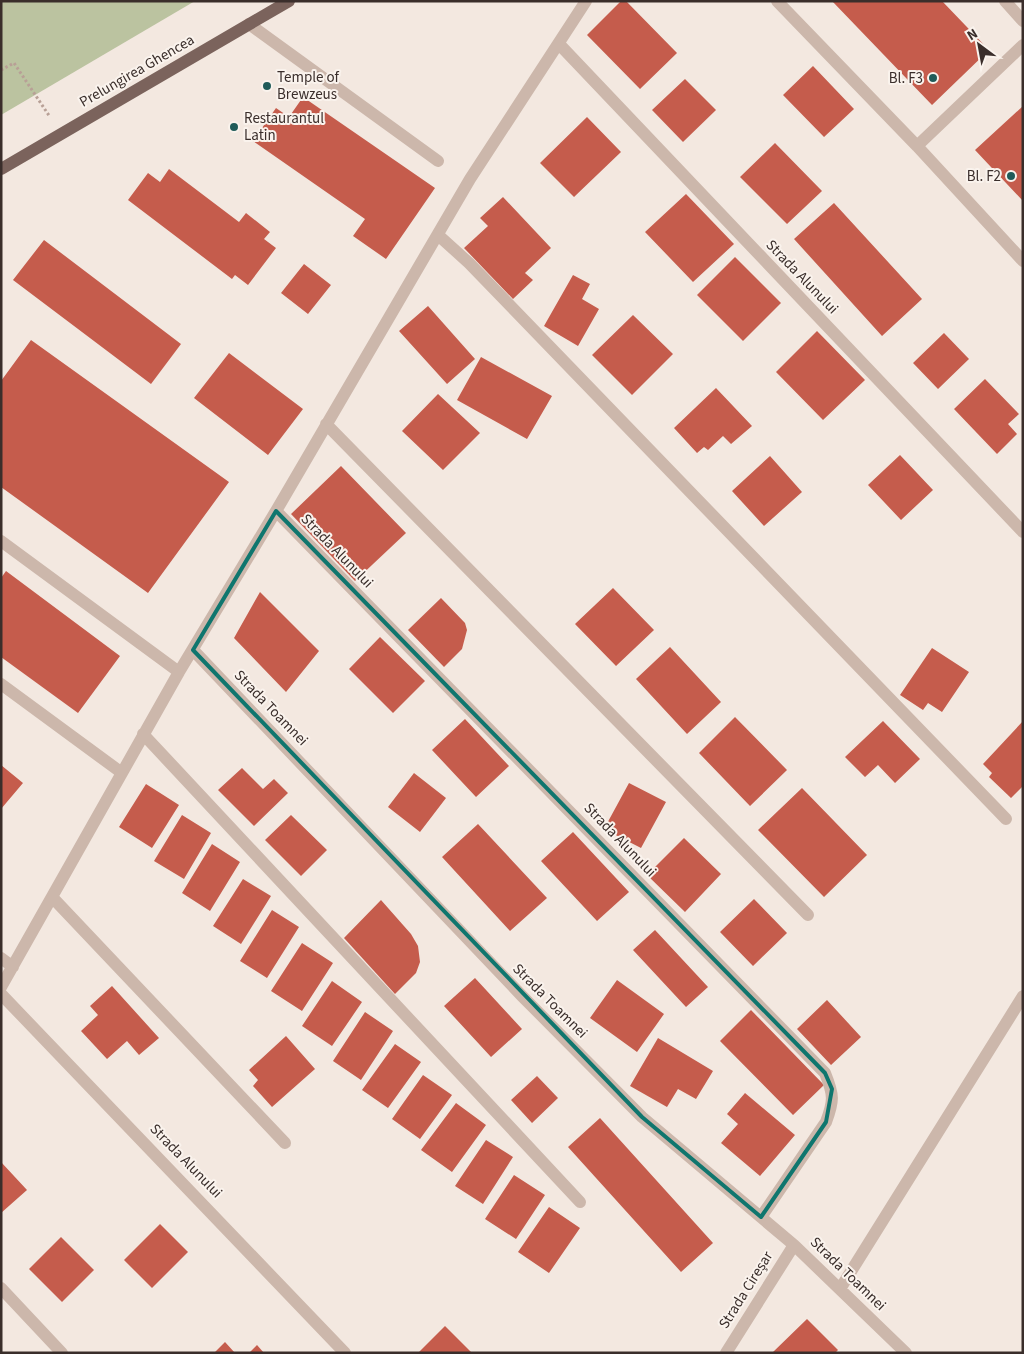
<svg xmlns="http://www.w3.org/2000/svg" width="1024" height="1354" font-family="'Source Sans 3',sans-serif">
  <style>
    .green { fill: #bbc3a0 }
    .building { fill: #c55c4c }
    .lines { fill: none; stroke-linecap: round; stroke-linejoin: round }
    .path { stroke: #b8a096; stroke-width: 3; stroke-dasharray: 2.5 2.5; stroke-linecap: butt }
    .minor { stroke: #ccb7ab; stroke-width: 12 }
    .major { stroke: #7b635c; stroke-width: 12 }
    .marked { fill: none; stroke: #0f766e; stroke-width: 4; stroke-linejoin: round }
    .poi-dot { fill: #205b59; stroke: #faf3ed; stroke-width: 2 }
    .labels { text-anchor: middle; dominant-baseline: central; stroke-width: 4; stroke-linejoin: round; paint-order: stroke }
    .street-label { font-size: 15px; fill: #3a2e2b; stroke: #faf3ed }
    .poi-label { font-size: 15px; fill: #3a2e2b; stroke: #faf3ed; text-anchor: start }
  </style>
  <rect width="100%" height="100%" fill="#f3e8e0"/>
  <!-- green -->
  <path class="green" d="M1,1H195L1,115Z"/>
  <!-- building -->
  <path class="building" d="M621,1H626L677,53L640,89L587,35Z
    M832,1H942L989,50L932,105Z
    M813,66L854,109L824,137L783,95Z
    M685,79L716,110L683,142L652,110Z
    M303,97L435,188L386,259L353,236L365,219L253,141L276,108L289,117Z
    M1023,106V201L975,150Z
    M587,117L621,152L574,197L540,163Z
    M775,143L822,191L787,224L740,177Z
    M169,169L239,222L246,213L270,232L264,239L276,248L248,285L235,275L232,279L128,200L148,173L160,182Z
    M686,194L734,244L693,282L645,232Z
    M503,197L551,248L525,273L533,280L513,299L464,248L488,226L480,218Z
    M834,203L922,299L882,336L794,239Z
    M44,240L181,344L151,384L13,280Z
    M735,257L781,303L743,341L697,295Z
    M304,264L331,285L308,314L281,293Z
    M573,275L590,284L582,299L599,309L578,346L544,326Z
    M428,306L475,359L447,384L399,331Z
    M633,315L673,354L632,395L592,355Z
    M817,331L865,380L823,420L776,372Z
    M944,333L969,359L938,389L913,363Z
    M31,340L229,482L148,593L1,487V381Z
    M229,353L303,409L268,455L194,398Z
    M481,357L552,396L527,439L457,400Z
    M985,379L1019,414L1008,424L1017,434L997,454L954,409Z
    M716,388L752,426L731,444L723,436L708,450L704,447L697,453L674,428Z
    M438,394L480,433L443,470L402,431Z
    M900,455L933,490L901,520L868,485Z
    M770,456L802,492L764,526L732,491Z
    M341,466L406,533L355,581L291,514Z
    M6,571L120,656L78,713L1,657V578Z
    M613,588L654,630L616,666L575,624Z
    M260,592L319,651L286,692L234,638Z
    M441,598L465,623L467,630L462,649L444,667L408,630Z
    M380,637L425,681L393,713L349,669Z
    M670,647L721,702L687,734L636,679Z
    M932,648L969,672L942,712L928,703L923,710L900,695Z
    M735,717L787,770L750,806L699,753Z
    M465,719L509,766L476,797L432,750Z
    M883,721L920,759L895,783L878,765L865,777L845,757Z
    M1023,721V786L1011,798L989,777L992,773L983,764Z
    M1,765L23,783L1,809Z
    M242,768L263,789L274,779L288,793L254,826L218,790Z
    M414,773L446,798L420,832L388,807Z
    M629,783L666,802L641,848L604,829Z
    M146,784L179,805L152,848L119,827Z
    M802,788L867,855L824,897L758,830Z
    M182,815L211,833L184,879L154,861Z
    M291,815L327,850L301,876L265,840Z
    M478,824L547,898L510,931L442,857Z
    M573,832L629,892L597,921L541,861Z
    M684,838L721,874L685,912L647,875Z
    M212,844L240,862L210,911L182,893Z
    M243,879L271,896L241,944L213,926Z
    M754,899L787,933L753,966L720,932Z
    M381,900L411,934L418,946L420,962L416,973L395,994L344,938Z
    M272,910L299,927L267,978L240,961Z
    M655,930L708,987L686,1007L633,950Z
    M302,943L333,963L302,1011L271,991Z
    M475,978L522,1029L491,1057L444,1006Z
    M617,980L664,1014L637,1052L590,1018Z
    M332,981L362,1002L332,1046L302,1026Z
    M112,986L159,1038L139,1055L127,1041L107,1059L81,1031L98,1015L90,1006Z
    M827,1000L861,1037L831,1065L797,1029Z
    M751,1010L824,1085L793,1115L720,1041Z
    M365,1012L393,1031L361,1080L333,1061Z
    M286,1036L315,1069L272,1107L253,1086L258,1080L249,1070Z
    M658,1038L713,1071L696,1099L678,1089L667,1107L630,1086Z
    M395,1044L421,1062L388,1108L362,1090Z
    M423,1075L452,1095L420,1139L392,1119Z
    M537,1076L558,1098L532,1123L511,1100Z
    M745,1093L795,1135L760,1176L721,1143L738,1124L727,1114Z
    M456,1103L486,1125L452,1172L421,1150Z
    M600,1118L713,1243L681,1272L568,1147Z
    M486,1140L513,1157L483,1204L455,1186Z
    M1,1162L27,1190L1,1213Z
    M514,1175L545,1195L516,1239L485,1219Z
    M549,1207L580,1228L549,1273L518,1252Z
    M160,1224L188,1252L152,1288L124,1260Z
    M61,1237L94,1270L62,1302L29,1269Z
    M807,1319L838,1350L835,1353H772Z
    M445,1326L472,1353H418Z
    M225,1342L235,1353H214Z
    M257,1345L264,1353H249Z"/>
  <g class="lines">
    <!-- path -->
    <path class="path" d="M1,70L14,63L50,117"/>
    <!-- minor -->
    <path class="minor" d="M777,1L917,146L1023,261
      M1005,1L1023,21
      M249,24L438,161
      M559,44L1023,532
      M917,146L1023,45
      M438,235L469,263L1006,819
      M326,424L808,915
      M276,511L825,1073C834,1095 834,1101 826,1122L761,1217
      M1,541L179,672
      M193,650L522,996L642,1117L794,1245L906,1353
      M1,684L122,773
      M143,734L580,1202
      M52,897L285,1143
      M1,958L13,967
      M1,987L179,672L276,511L470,179L586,1
      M1,994L345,1353
      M1,1288L62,1353
      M840,1289L1023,996
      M726,1353L794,1245"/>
    <!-- major -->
    <path class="major" d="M1,169L289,1"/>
  </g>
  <!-- marked area -->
  <path class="marked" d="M276,511L825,1073L832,1089L826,1122L761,1217L642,1117L193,650Z"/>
  <!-- markers -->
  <g class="poi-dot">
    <circle cx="933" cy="78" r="5"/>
    <circle cx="267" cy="86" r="5"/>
    <circle cx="234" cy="127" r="5"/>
    <circle cx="1011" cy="176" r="5"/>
  </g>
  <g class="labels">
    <!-- street labels -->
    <g class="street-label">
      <text transform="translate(137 71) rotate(-30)">Prelungirea Ghencea</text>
      <text transform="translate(802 277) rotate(46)">Strada Alunului</text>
      <text transform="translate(337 551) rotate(46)">Strada Alunului</text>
      <text transform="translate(271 708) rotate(46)">Strada Toamnei</text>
      <text transform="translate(620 840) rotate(46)">Strada Alunului</text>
      <text transform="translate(550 1001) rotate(45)">Strada Toamnei</text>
      <text transform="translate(186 1161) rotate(46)">Strada Alunului</text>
      <text transform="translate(848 1274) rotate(44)">Strada Toamnei</text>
      <text transform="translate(746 1290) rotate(-58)">Strada Cireșar</text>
    </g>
    <!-- poi labels -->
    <g class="poi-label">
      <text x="277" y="77">Temple of<tspan x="277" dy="17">Brewzeus</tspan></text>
      <text x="923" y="78" text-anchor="end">Bl. F3</text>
      <text x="244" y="118">Restaurantul<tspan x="244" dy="17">Latin</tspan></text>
      <text x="1001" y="176" text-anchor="end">Bl. F2</text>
    </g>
  </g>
  <!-- border -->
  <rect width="1024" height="1354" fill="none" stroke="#3a2e2b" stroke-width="5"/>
  <!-- north arrow -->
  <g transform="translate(979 45) rotate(328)" stroke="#faf3ed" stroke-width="4" paint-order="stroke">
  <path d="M0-4L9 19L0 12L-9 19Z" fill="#3a2e2b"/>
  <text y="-8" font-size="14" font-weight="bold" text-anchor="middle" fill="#3a2e2b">N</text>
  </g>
</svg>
